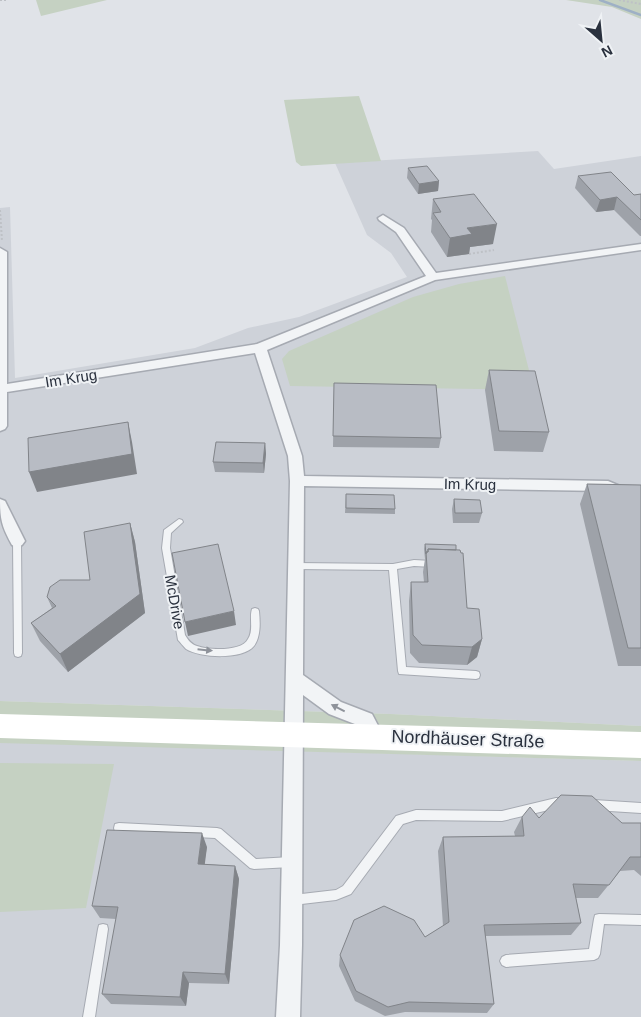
<svg xmlns="http://www.w3.org/2000/svg" width="641" height="1017" font-family="Helvetica,sans-serif">
  <style>
    .built { fill: #ced2d9 }
    .green { fill: #c5d1c2 }
    .lines { fill: none; stroke-linecap: round; stroke-linejoin: round }
    .stream { stroke: #9eb0c5; stroke-width: 2.5 }
    .lane-casing { stroke: #a6aab2; stroke-width: 2 }
    .street-casing { stroke: #a6aab2; stroke-width: 3 }
    .path { stroke: #bec1c6; stroke-width: 2; stroke-dasharray: 2 2; stroke-linecap: butt }
    .lane { fill: #f2f4f6; fill-rule: evenodd }
    .street { fill: #f2f4f6; fill-rule: evenodd }
    .secondary { fill: #fff; fill-rule: evenodd }
    .wall { fill: #9ea2a9 }
    .shaded-wall { fill: #818489 }
    .building { fill: #b8bcc4; stroke: #818489 }
    .oneway { fill: #8e929a }
    .labels { text-anchor: middle; dominant-baseline: central; stroke-width: 4; stroke-linejoin: round; paint-order: stroke }
    .street-label { font-size: 15px; fill: #2a313e; stroke: #eff2f5 }
    .near-street-label { font-size: 18px; fill: #2a313e; stroke: #eff2f5 }
  </style>
  <rect width="100%" height="100%" fill="#e0e3e8"/>
  <!-- built -->
  <path class="built" d="M538,151L554,169L641,156V726L391,714L0,701V208L10,207L15,378L195,348L248,328L299,317L407,277L391,253L367,235L335,163Z
    M0,742L641,761V1017H0Z"/>
  <!-- green -->
  <path class="green" d="M36,0H107L41,16Z
    M566,0H641V19L612,7Z
    M359,96L381,161L301,166L296,162L284,100Z
    M505,276L534,390L290,386L282,359L289,351L413,297L459,284Z
    M0,701L391,714L641,726V761L0,743Z
    M0,763L114,764L86,908L0,912Z"/>
  <g class="lines">
    <!-- stream -->
    <path class="stream" d="M600,0L641,15"/>
    <defs>
      <path id="lane" d="M179,519L182,520L183,522L171,533L170,548L185,635C188,640 191,644 197,646C208,650 242,652 248,639C254,630 249,618 252,609L255,608L258,609L259,611C260,622 261,636 254,646C243,660 200,658 186,649C183,646 180,642 178,640L162,548L164,530Z
        M17,538L20,539L21,541L22,653L21,656L18,657L15,656L14,653L13,541L14,539Z
        M414,560L433,561L436,562L437,564L436,566L433,567L414,566L397,569L406,667L476,671L479,672L480,675L479,678L476,679L399,674L398,671L389,570L295,569L292,568L291,566L292,564L295,563L393,564Z
        M556,798H563L566,800L568,803L566,806L502,821L416,820L403,824L351,894L336,900L293,905L289,904L288,900L289,896L293,895L336,890L343,886L396,816L416,810L502,811Z
        M594,800L641,803V813L594,810L591,808L589,805L591,802Z
        M119,823L217,828L221,829L256,859L291,857L295,858L296,862L295,866L291,867L254,869L250,868L215,838L119,833L115,832L114,828L115,824Z
        M599,914L641,915V925L604,924L600,954L598,958L594,960L506,967L502,965L500,961L502,957L506,955L589,949L594,919L595,915Z
        M103,924L107,925L108,929L95,1017H83L98,929L99,925Z"/>
      <path id="street" d="M383,215L404,228L436,273L641,244V250L435,280L267,350L302,456L304,476L608,481L632,491H641V503L625,501L606,491L304,486L303,675L341,702L372,714L384,737L382,743L375,746L368,743L360,726L329,714L303,695L302,945L300,1017H276L280,945L290,481L288,456L255,353L7,392V426L5,429L0,431V248L7,252V384L257,344L426,276L396,232L379,220L378,218Z
        M0,499L5,501L25,541L22,545L17,547L12,545C2,527 0,520 0,499Z"/>
    </defs>
    <!-- lane casing -->
    <use href="#lane" class="lane-casing"/>
    <!-- street casing -->
    <use href="#street" class="street-casing"/>
    <!-- path -->
    <path class="path" d="M0,0H6
      M619,0L641,4
      M0,210L2,241
      M469,254L494,250"/>
    <!-- lane -->
    <use href="#lane" class="lane"/>
    <!-- street -->
    <use href="#street" class="street"/>
    <!-- secondary -->
    <path class="secondary" d="M0,714L641,732V758L0,738Z"/>
  </g>
  <!-- wall -->
  <path class="wall" d="M408,168L439,181L438,191L418,194L407,178Z
    M578,176L634,195L641,194V236H640L614,210L596,212L575,188Z
    M433,199L493,244L470,247L469,254L447,257L431,232L432,220L431,219Z
    M489,370L549,432L543,452L494,451L485,390Z
    M334,383L441,438L439,448L333,447Z
    M265,443L266,454L264,473L215,472L213,462Z
    M587,484L641,485V666H618L580,504Z
    M346,494L395,509V514L345,513Z
    M454,499L482,513L479,523H453L452,509Z
    M130,523L135,542L145,613L68,672L40,641L31,623L52,608L47,597L90,580Z
    M425,544L456,550L467,608L482,639L477,657L467,665L419,663L410,653L409,601L411,582H424L423,572L425,559L424,549Z
    M522,817L622,823H641V876L634,870L620,871L598,898H576L581,923L571,935L485,936L494,1004L487,1013L405,1012L385,1016L355,1001L339,966L340,955L425,937L443,926L438,851L443,837L515,836L514,832Z
    M207,847L204,864L235,866L239,879L229,984L189,983L186,1006L111,1004L102,994L116,919L100,918L92,906Z"/>
  <!-- shaded-wall -->
  <path class="shaded-wall" d="M439,181L438,191L418,194L419,184Z
    M617,197L614,210L596,212L600,200Z
    M497,224L493,244L470,247L469,254L447,257L450,238L467,228Z
    M128,422L132,442L137,474L37,492L29,472Z
    M265,443L266,454L264,473L263,463Z
    M130,523L135,542L145,613L68,672L60,654Z
    M234,611L236,625L188,636L185,622Z
    M482,639L477,657L467,665L472,647Z
    M202,833L207,847L203,878L198,864Z
    M235,866L239,879L229,984L225,974Z
    M183,972L189,983L186,1006L180,997Z"/>
  <!-- building -->
  <path class="building" d="M427,166L439,181L419,184L408,168Z
    M611,172L634,195L641,194V220L617,197L600,200L578,176Z
    M474,194L497,224L467,228L472,234L450,238L433,213L441,212L433,199Z
    M489,370L535,371L549,432L499,431Z
    M334,383L436,385L441,438L333,436Z
    M128,422L132,454L29,472L28,438Z
    M216,442L265,443L263,463L213,462Z
    M587,484L641,485V648H628Z
    M346,494L394,495L395,509L346,508Z
    M454,499L480,500L482,513H455Z
    M130,523L140,594L60,654L31,623L56,606L47,597L50,587L60,580H90L84,532Z
    M218,544L234,611L185,622L172,553Z
    M425,544L456,545V550L428,549V552H426V554Z
    M428,549L460,550L461,553H463L467,608L479,609L482,639L472,647L422,645L413,635L411,582H428L426,552H428Z
    M561,795L592,796L622,823H641V857H630L609,885L573,884L581,923L484,925L494,1004L409,1002L388,1007L356,991L340,955L354,920L384,906L414,920L425,937L449,922L443,837L524,836L522,817L530,807L539,818Z
    M107,830L202,833L198,864L235,866L225,974L183,972L180,997L102,994L118,907L92,906Z"/>
  <!-- one-way arrows -->
  <defs><path id="oneway-solid" d="M-6-.8H1V-3.2L6.5 0L1 3.2V.8H-6Z" transform="scale(1.25)"/></defs>
  <g class="oneway">
    <use href="#oneway-solid" transform="translate(205 650) rotate(6)"/>
    <use href="#oneway-solid" transform="translate(338 708) rotate(-153)"/>
  </g>
  <g class="labels">
    <!-- street labels -->
    <g class="street-label">
      <text transform="translate(71 378) rotate(-9)">Im Krug</text>
      <text transform="translate(470 484) rotate(1)">Im Krug</text>
      <text transform="translate(175 602) rotate(80)">McDrive</text>
    </g>
    <!-- near-street labels -->
    <g class="near-street-label">
      <text transform="translate(468 739) rotate(2)">Nordhäuser Straße</text>
    </g>
  </g>
  <!-- north arrow -->
  <g transform="translate(601 40) rotate(153)" stroke="#eff2f5" stroke-width="4" paint-order="stroke">
  <path d="M0-4L9 19L0 12L-9 19Z" fill="#2a313e"/>
  <text y="-8" font-size="14" font-weight="bold" text-anchor="middle" fill="#2a313e">N</text>
  </g>
</svg>
